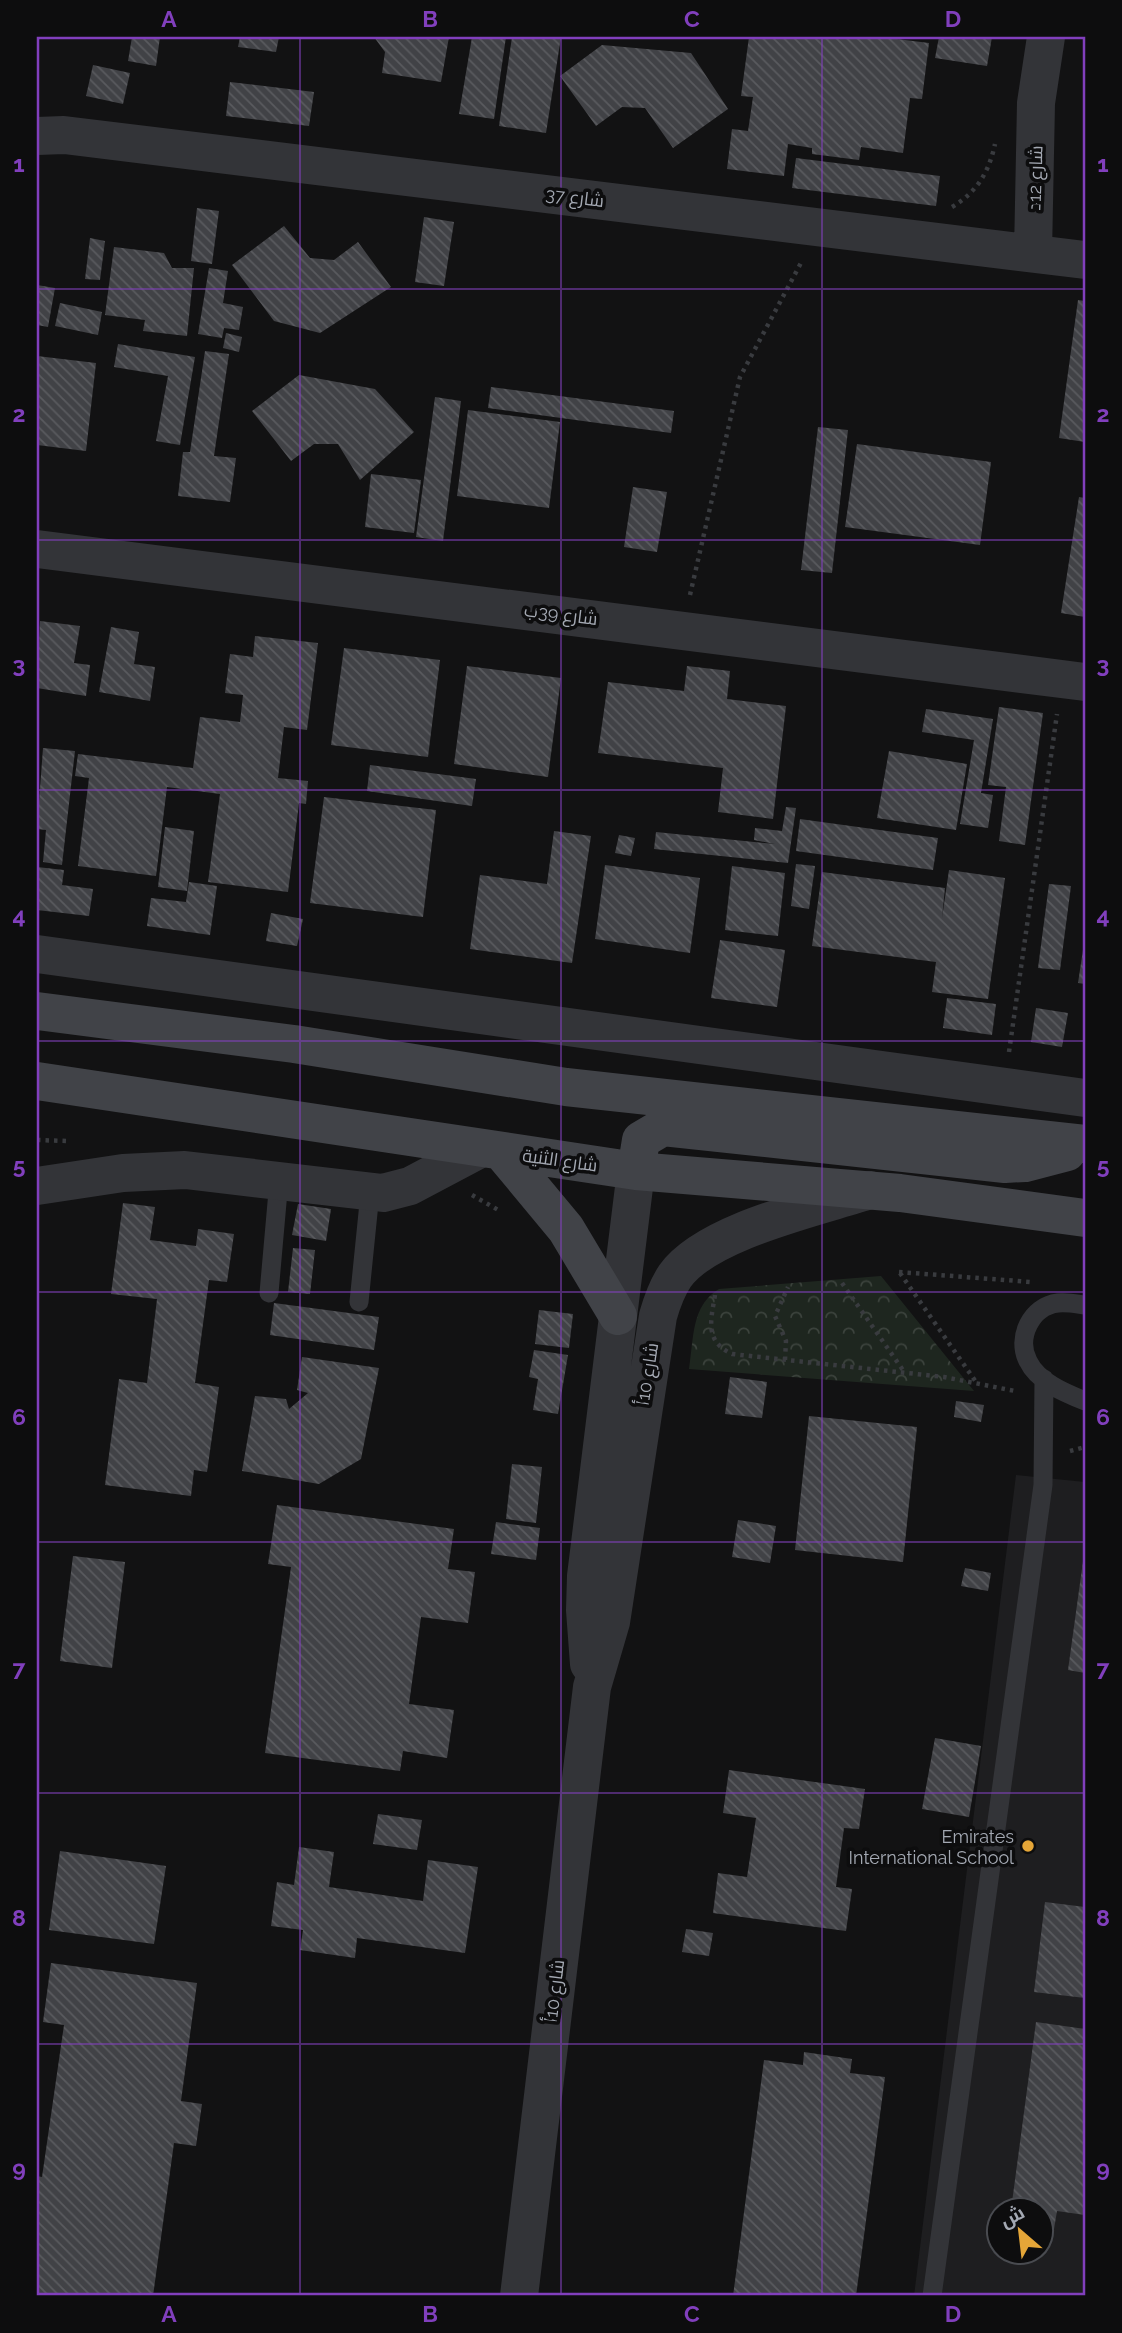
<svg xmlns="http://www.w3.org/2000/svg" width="1122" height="2333" font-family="Raleway,Cairo,sans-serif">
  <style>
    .built { fill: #1e1e20; fill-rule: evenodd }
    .park { fill: url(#park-crowns) }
    .building { fill: url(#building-back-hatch) }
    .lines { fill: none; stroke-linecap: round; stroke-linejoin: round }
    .path { stroke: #393b3f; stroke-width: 4.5; stroke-dasharray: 3.5 5; stroke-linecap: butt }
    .lane { stroke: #333438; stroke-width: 19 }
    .street { stroke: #333438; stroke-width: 38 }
    .secondary { stroke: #414348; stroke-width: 38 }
    .grid { fill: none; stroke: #813fbd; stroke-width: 2; stroke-opacity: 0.55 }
    .poi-dot { fill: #e5a638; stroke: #0d0d0e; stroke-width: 2.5 }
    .labels { text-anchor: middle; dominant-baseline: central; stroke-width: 7; stroke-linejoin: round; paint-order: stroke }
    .street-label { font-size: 18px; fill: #a4a9b3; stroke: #0d0d0e }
    .poi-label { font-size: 18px; fill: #a4a9b3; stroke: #0d0d0e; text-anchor: end }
    .neatline { fill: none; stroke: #813fbd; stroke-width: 2.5 }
    .grid-label { font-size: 23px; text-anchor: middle; font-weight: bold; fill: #813fbd }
  </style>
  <defs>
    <pattern id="park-crowns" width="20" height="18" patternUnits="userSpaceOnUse" patternTransform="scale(1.75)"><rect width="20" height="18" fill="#1e261f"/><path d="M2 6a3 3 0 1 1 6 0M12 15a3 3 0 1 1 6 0" fill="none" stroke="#3c433d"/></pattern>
    <pattern id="building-back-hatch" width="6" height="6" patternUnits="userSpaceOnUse" patternTransform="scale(1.75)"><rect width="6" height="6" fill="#414246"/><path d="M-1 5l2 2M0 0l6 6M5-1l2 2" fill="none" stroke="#595a5e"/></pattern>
  </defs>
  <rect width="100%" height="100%" fill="#121213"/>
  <!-- built -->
  <path class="built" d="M1016,1475L1085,1482V2296H914ZM1000,2210H1042V2252H1000Z"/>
  <!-- park -->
  <path class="park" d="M881,1276L974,1391L689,1369C694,1338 691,1306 719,1289Z"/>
  <!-- building -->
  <path class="building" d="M132,37H160L156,66L128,61Z
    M240,37H279L276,52L238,47Z
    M374,37H449L441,82L382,73L385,52Z
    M472,37H506L494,119L459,114Z
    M512,37H561L546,133L499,126Z
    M749,37H881L929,43L922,99L910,98L903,153L861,147L859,160L812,154V148L788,144L784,176L727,169L732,129L748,131L753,97L741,96Z
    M939,37H992L987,66L935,58Z
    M602,45L691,53L728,109L673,148L645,108L622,107L596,126L560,76Z
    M93,65L130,73L123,104L86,96Z
    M230,82L314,92L309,126L226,116Z
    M796,158L940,176L936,206L792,188Z
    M197,208L219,211L212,264L191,261Z
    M424,217L454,222L444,286L415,282Z
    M284,226L310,258L334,260L358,242L391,287L320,333L274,321L232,265Z
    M90,238L105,241L100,280L85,279Z
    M114,247L164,253L172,268H194L187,336L143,331L145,320L105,315Z
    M209,268L228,271L223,303L243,307L239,330L224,328L222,338L198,334Z
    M37,285L55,288L48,327L37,325Z
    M1078,300L1085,301V442L1059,438Z
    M60,303L102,312L98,335L55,326Z
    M226,333L242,337L239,352L223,348Z
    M118,344L195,357L180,445L156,441L168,376L114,367Z
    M205,351L229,354L214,456L236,458L230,502L178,496L183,452H190Z
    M37,356L96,363L86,451L37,445Z
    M299,375L375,389L414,432L360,480L338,444H314L291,461L252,411Z
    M491,387L674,411L671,433L488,408Z
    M435,397L461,401L443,541L416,537Z
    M468,410L560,422L549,508L457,496Z
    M818,427L848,430L832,573L801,570Z
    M857,444L991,462L980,545L845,527Z
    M371,474L421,480L414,533L365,527Z
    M633,487L667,492L657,552L624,547Z
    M1079,497L1085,498V617L1061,613Z
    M40,621L80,626L74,663L90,665L86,696L37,688Z
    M111,627L139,632L134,664L155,667L150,701L99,692Z
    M255,636L318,643L307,730L284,727L278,778L308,781L306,804L299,803L288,892L208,882L220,794L167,787L156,876L78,866L89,778L75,776L78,754L193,768L200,717L240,722L243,695L225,693L230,654L253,657Z
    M344,648L440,660L428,757L331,745Z
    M467,666L561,678L548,777L454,764Z
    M687,666L730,671L727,699L786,706L773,819L718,812L723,768L598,753L608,682L684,691Z
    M999,707L1043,713L1025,845L999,841L1006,787L988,785Z
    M926,709L993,719L981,793L993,795L988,828L960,824L974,740L922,732Z
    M43,748L75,751L62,865L43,862L46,830L37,829Z
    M889,751L967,764L956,830L877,818Z
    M370,765L476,779L472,806L367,791Z
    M324,797L436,810L423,917L310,903Z
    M786,807L796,808L788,863L654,849L656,832L775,844L754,840L755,828L782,831Z
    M800,819L938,838L933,870L796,851Z
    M165,827L194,831L187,891L158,887Z
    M554,831L591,836L572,963L470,949L480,875L547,884Z
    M619,835L635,838L631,856L615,853Z
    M796,864L815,866L809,909L791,906Z
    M605,865L700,878L690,953L595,939Z
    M732,866L785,873L778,936L725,930Z
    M37,867L64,870L62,885L93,889L89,916L37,910Z
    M949,870L1005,878L988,999L932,992L936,962L812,946L822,872L945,888L942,918Z
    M189,882L217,886L210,935L147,926L151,898L186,902Z
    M1049,884L1071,886L1060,970L1038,968Z
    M271,913L303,919L297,946L266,941Z
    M720,940L785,950L777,1007L711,998Z
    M1084,943H1085V984L1078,983Z
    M947,998L996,1004L992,1035L943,1028Z
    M1036,1008L1068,1013L1062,1047L1031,1042Z
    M123,1203L155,1207L150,1240L196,1246L198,1229L234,1234L227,1282L209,1280L195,1383L219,1387L207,1472L194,1470L191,1496L105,1485L119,1379L147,1383L157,1299L111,1294Z
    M298,1204L331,1209L326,1241L292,1235Z
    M293,1248L315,1250L310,1294L288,1292Z
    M274,1303L379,1317L374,1350L270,1335Z
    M539,1310L573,1314L569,1348L535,1344Z
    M534,1350L568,1355L558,1414L533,1410L538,1379L529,1377Z
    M302,1357L379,1368L361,1459L319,1484L242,1471L255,1396L286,1399L289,1409L308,1393L297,1390Z
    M730,1377L767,1382L762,1418L725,1414Z
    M956,1401L984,1405L981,1422L954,1417Z
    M809,1416L917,1427L903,1562L795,1550Z
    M512,1464L542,1467L536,1523L506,1519Z
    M277,1505L454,1529L448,1569L475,1572L468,1623L421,1617L409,1704L454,1710L447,1758L403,1751L400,1771L265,1753L291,1567L268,1564Z
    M738,1520L776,1526L770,1563L732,1557Z
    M496,1522L540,1528L536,1560L491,1554Z
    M1084,1554H1085V1673L1068,1670Z
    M73,1556L125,1562L112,1668L60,1661Z
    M965,1568L991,1573L988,1591L961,1586Z
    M935,1738L981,1746L969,1817L922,1809Z
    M729,1770L865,1789L859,1829L844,1828L836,1887L852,1889L846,1931L713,1913L718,1873L747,1877L756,1818L723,1813Z
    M378,1814L422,1820L417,1850L373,1844Z
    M299,1847L334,1852L329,1887L423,1901L428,1860L478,1867L465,1953L357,1938L355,1958L300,1950L303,1930L271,1926L277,1882L294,1885Z
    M60,1851L166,1866L154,1944L49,1930Z
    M1045,1902L1085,1907V1998L1034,1992Z
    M686,1929L713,1933L709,1956L682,1952Z
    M51,1963L197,1983L181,2101L202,2104L196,2146L174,2143L153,2296H37V2176L42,2177L64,2025L43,2022Z
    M1036,2022L1085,2029V2215L1057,2211L1054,2229L1042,2228V2210H1011Z
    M804,2052L852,2059L850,2073L885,2077L856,2296H733L764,2060L803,2065Z"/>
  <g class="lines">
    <!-- path -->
    <path class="path" d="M952,207C977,192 989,172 995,144
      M690,595L740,377L802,261
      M1009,1052L1057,714
      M37,1140L67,1141
      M472,1195L500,1211
      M899,1272L1031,1282
      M900,1273L976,1382
      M842,1283L905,1373
      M715,1295C711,1320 704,1341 732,1354L944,1377L1015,1391
      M785,1360L786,1341L775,1316L788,1287
      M1070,1451L1085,1447"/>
    <!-- lane -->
    <path class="lane" d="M269,1293L279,1180
      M359,1302L370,1193
      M1085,1305C1077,1304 1067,1302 1058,1303C1031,1306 1016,1338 1028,1361C1038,1382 1065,1393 1085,1401
      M932,2296L1043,1485L1044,1379"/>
    <!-- street -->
    <path class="street" d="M37,136L64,135L1085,260
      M1033,253L1036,103L1046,37
      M37,549L1085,682
      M37,954L1085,1098
      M37,1186L123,1173L185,1170L383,1193L410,1186L478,1150
      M589,1664L585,1610L586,1576L636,1171
      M519,2296L592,1687L611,1622L658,1316C662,1302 667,1288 675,1276C707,1231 818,1207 870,1190"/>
    <!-- secondary -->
    <path class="secondary" d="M37,1011L294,1044L566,1087L1085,1144
      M37,1081L636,1171L900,1193L1085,1218
      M502,1152L566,1229L618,1316
      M636,1171L641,1140L663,1127L1005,1164L1025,1163L1067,1152"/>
  </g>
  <!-- grid -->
  <path class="grid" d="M300,37V2296M561,37V2296M822,37V2296M37,289H1085M37,540H1085M37,790H1085M37,1041H1085M37,1292H1085M37,1542H1085M37,1793H1085M37,2044H1085"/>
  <!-- markers -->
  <circle class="poi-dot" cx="1028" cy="1846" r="7"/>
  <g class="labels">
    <!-- street labels -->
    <g class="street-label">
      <text transform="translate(1035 178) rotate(-88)">شارع 12د</text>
      <text transform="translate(575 197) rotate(7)">شارع 37</text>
      <text transform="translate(561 614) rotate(7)">شارع 39ب</text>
      <text transform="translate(560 1160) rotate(8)">شارع الثنية</text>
      <text transform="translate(647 1374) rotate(-81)">شارع 10أ</text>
      <text transform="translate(554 1991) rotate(-83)">شارع 10أ</text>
    </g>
    <!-- poi labels -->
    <g class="poi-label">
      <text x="1014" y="1836">Emirates<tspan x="1014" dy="21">International School</tspan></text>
    </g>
  </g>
  <!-- border -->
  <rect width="1122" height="2333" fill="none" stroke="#0d0d0e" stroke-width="77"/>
  <!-- north arrow -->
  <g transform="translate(1020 2231) rotate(332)"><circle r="33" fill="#0d0d0e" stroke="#494b50" stroke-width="2"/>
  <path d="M0-5L12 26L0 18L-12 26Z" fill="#e5a638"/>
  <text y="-10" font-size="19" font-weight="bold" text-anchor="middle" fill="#a4a9b3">ش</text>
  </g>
  <rect x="38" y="38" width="1046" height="2256" class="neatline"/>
  <g class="grid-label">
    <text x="169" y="27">A</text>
    <text x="430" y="27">B</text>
    <text x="692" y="27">C</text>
    <text x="953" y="27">D</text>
    <text x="19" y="172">1</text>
    <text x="1103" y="172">1</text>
    <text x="19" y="422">2</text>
    <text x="1103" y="422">2</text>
    <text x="19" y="673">3</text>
    <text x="1103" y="673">3</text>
    <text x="19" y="924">4</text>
    <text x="1103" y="924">4</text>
    <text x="19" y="1174">5</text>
    <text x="1103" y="1174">5</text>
    <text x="19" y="1425">6</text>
    <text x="1103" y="1425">6</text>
    <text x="19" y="1676">7</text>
    <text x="1103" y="1676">7</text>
    <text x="19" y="1926">8</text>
    <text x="1103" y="1926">8</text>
    <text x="19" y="2177">9</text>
    <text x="1103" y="2177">9</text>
    <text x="169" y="2322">A</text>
    <text x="430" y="2322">B</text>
    <text x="692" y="2322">C</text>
    <text x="953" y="2322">D</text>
  </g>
</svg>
